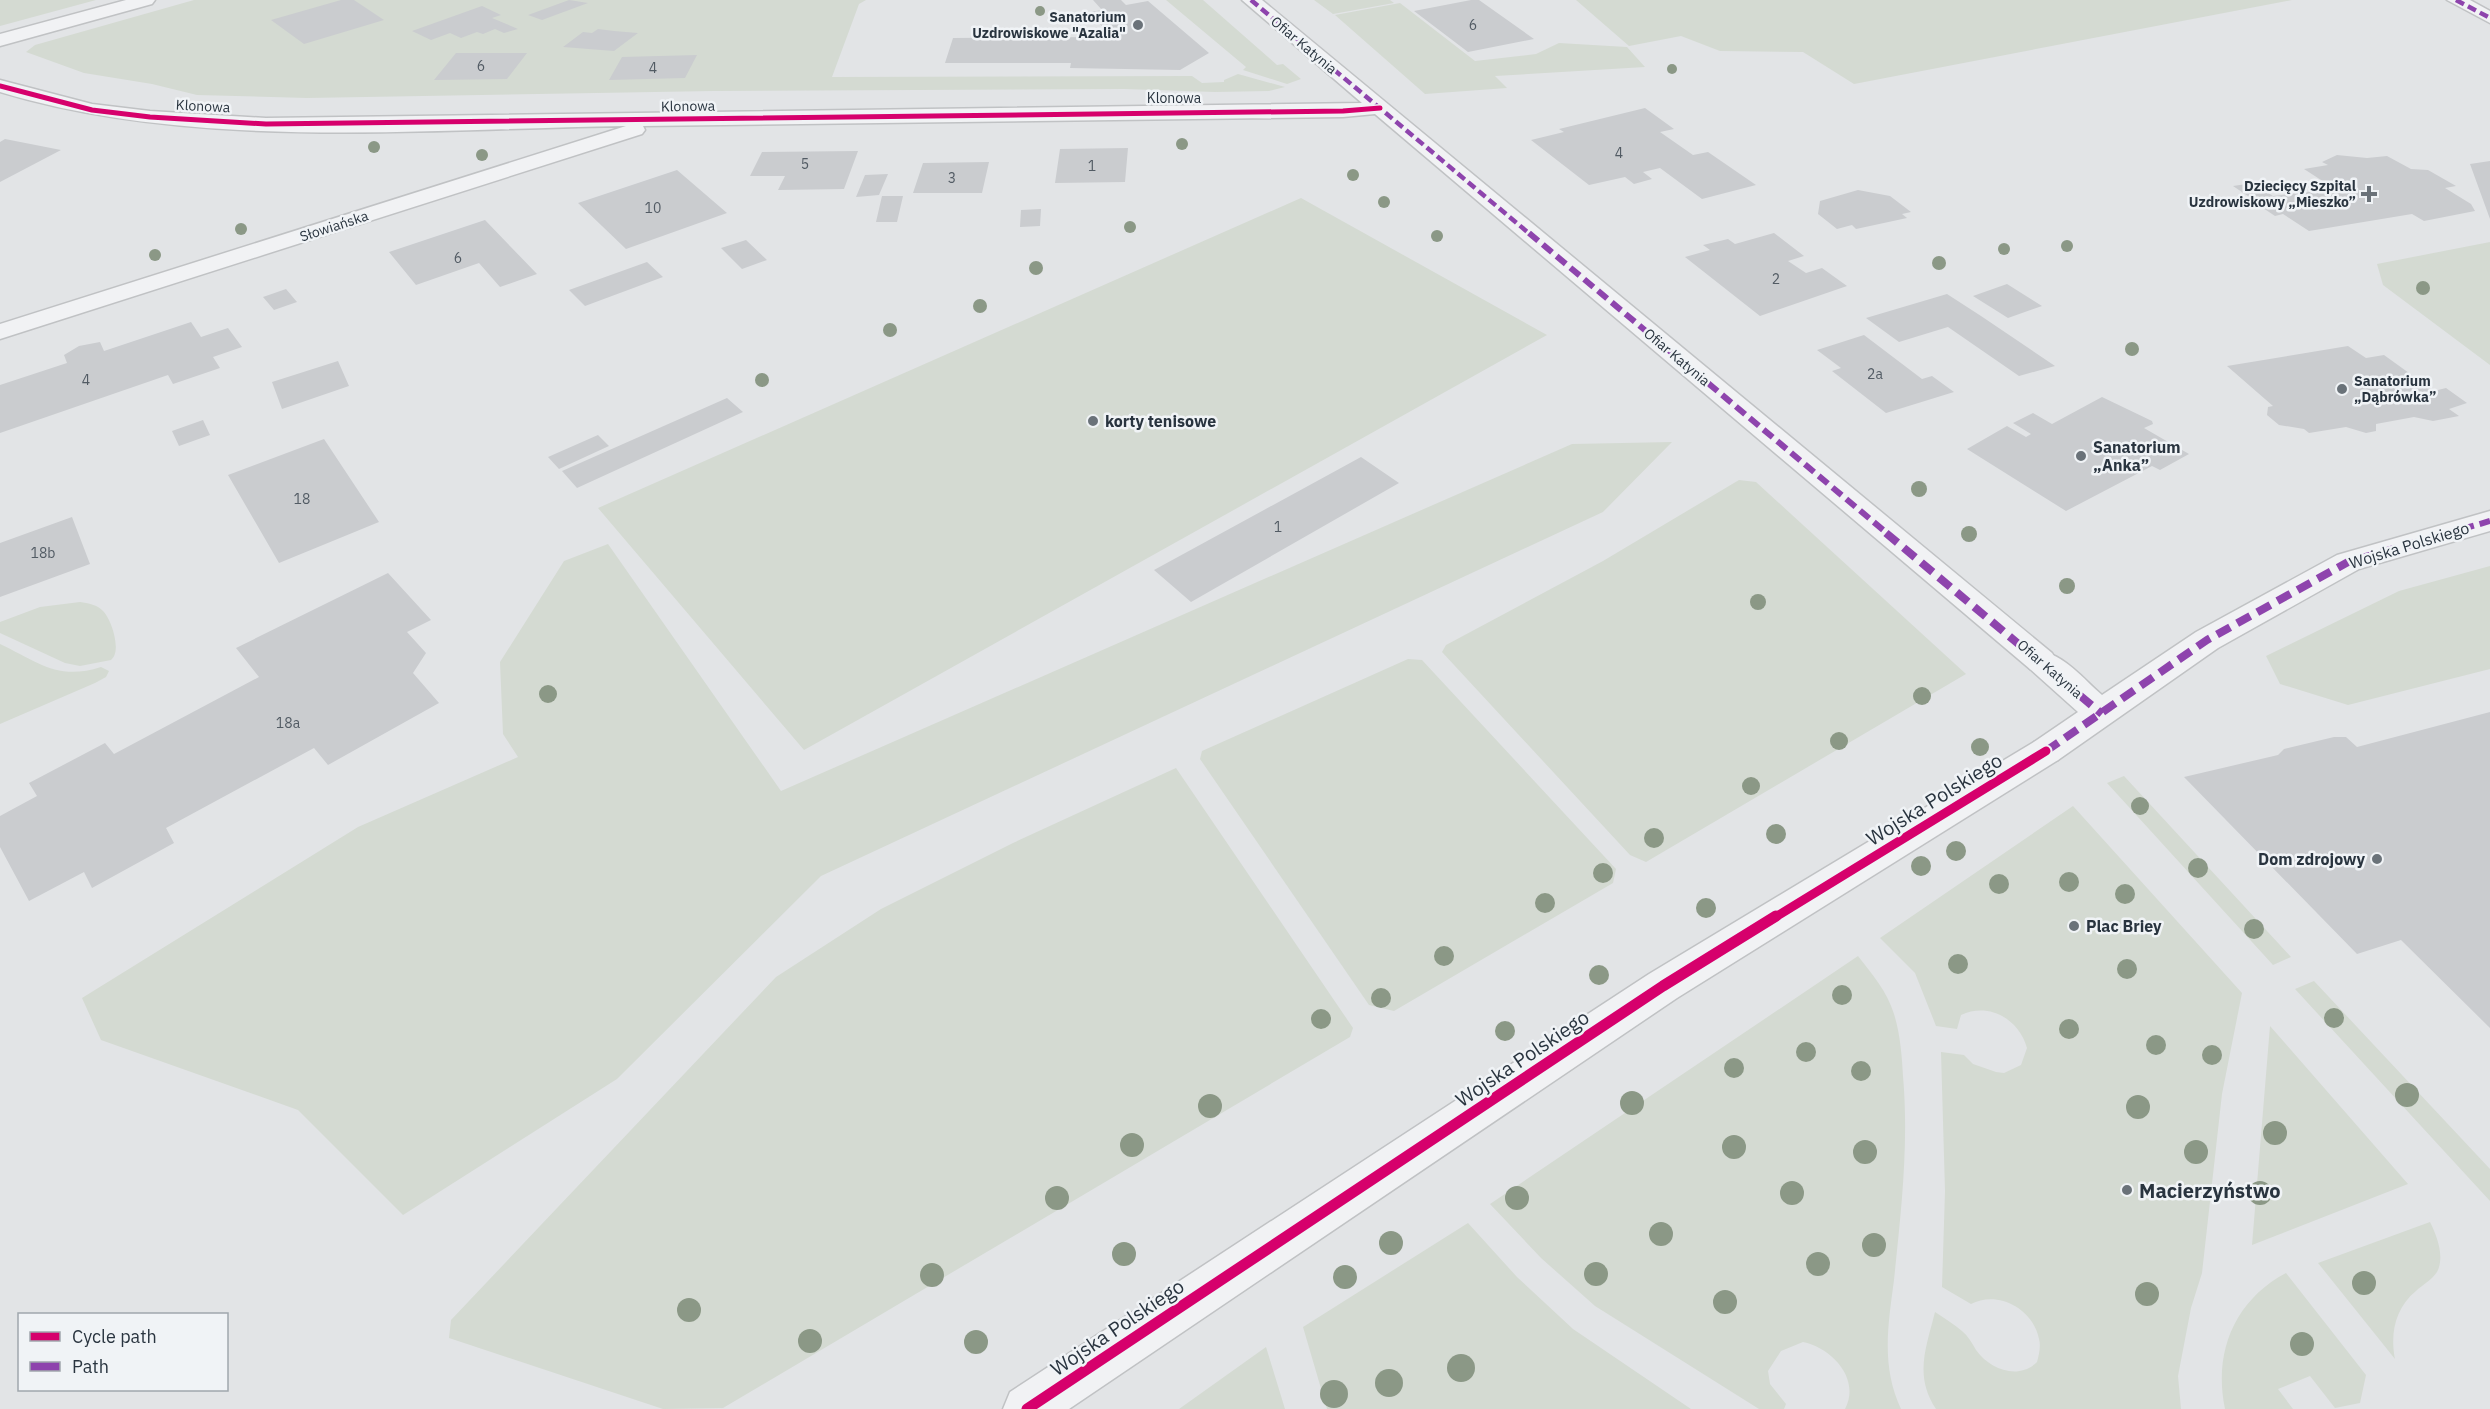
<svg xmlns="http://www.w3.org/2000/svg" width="2490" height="1409" font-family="'IBM Plex Sans',sans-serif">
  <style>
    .green { fill: #d4dad2 }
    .building { fill: #cacccf }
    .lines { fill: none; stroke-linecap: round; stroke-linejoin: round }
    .pedestrian-casing { stroke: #c0c2c4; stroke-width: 3 }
    .minor-casing { stroke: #c0c2c4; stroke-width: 3 }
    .pedestrian { fill: #f1f2f4; fill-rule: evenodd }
    .minor { fill: #f1f2f4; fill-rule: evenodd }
    .quiet-far2 { stroke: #8e44ad; stroke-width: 4.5; stroke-dasharray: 9 4.5; stroke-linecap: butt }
    .quiet-far1 { stroke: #8e44ad; stroke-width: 6; stroke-dasharray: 12 6; stroke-linecap: butt }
    .quiet { stroke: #8e44ad; stroke-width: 8; stroke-dasharray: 15 8; stroke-linecap: butt }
    .cycleway-far2-casing { stroke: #f0f3f6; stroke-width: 8 }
    .cycleway-far1-casing { stroke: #f0f3f6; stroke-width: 13 }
    .cycleway-casing { stroke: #f0f3f6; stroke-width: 15 }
    .cycleway-far2 { stroke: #d6006c; stroke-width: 5 }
    .cycleway-far1 { stroke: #d6006c; stroke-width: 9 }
    .cycleway { stroke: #d6006c; stroke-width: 11 }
    .tree { fill: #8b9886 }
    .poi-dot { fill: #6a7279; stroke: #f0f3f6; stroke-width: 2 }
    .labels { text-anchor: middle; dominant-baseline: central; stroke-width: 5; stroke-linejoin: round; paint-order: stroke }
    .far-poi-label { font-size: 14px; font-weight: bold; fill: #29343f; stroke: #f0f3f6; text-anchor: end }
    .number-label { font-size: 14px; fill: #525b64 }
    .far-street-label { font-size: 14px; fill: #29343f; stroke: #f0f3f6 }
    .poi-label { font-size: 16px; font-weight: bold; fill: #29343f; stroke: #f0f3f6; text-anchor: start }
    .street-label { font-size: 16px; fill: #29343f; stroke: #f0f3f6 }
    .near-street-label { font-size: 20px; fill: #29343f; stroke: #f0f3f6 }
    .near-poi-label { font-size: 20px; font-weight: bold; fill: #29343f; stroke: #f0f3f6; text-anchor: start }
  </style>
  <rect width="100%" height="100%" fill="#e2e4e6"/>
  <!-- green -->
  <path class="green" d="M0,0H96L0,26Z
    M194,0H866L859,4L832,77L1192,76L1202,83L1224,82V80L1238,74L1285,87L1269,91L1215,92L1124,89L713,91L307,98L197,95L152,84L84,73L26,52L35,45Z
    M1166,0H1203L1277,65L1283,64L1301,79L1287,84L1243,70L1246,67Z
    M1314,0H1390L1394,3L1333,14Z
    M1576,0H2292L1854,84L1803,52L1720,51L1681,36L1629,46Z
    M1400,3L1475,61L1536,54L1559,43L1627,47L1645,67L1495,76L1507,88L1425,94L1335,15Z
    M1301,198L1547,335L804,750L598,508Z
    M2490,242V365L2383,285L2377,264Z
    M1672,442L1603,512L821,876L617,1079L403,1215L298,1110L101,1040L82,998L358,827L518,757L503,734L500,662L564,561L608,544L781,791L1572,444Z
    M1739,480L1756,482L1966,674L1646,862L1630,855L1442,652L1446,645L1603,561Z
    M2490,566V669L2348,705L2280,684L2266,656L2399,591Z
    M80,602C88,603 98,605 103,611C112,620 122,652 111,660L80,666L65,663L0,633V622L40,607Z
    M0,644C38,662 58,681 101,667L109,671L106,677L95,683L0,724Z
    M1408,659L1422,660L1616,869L1613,883L1394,1011L1369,1005L1200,759L1202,751Z
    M1176,768L1353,1028L1350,1037L723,1408L663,1409L449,1338L451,1320L776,977L881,909L1013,843Z
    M2124,776L2291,957L2273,965L2107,783Z
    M2073,806L2242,993L2222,1094L2202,1273L2191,1308L2178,1376L2181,1409H1936C1914,1376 1926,1348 1935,1312C1944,1318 1954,1324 1962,1331C1968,1336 1972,1343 1976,1350C1990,1370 2019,1380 2037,1362C2039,1355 2041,1346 2039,1339C2033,1308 1997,1290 1971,1304L1942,1287L1945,1191L1941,1052L1964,1055L1973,1064L1996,1072L2004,1073L2021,1065L2027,1048C2019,1019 1989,1002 1961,1015L1957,1029L1936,1026L1915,973L1880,938Z
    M1858,956C1872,974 1887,991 1894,1014C1900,1033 1902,1056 1903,1076C1909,1145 1901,1212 1894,1280C1888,1326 1881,1366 1901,1409H1845C1861,1379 1832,1348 1803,1342L1781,1351L1768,1371L1770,1384L1786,1404L1784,1409H1759L1595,1306L1541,1258L1490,1204Z
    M2314,981L2490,1169V1201L2295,989Z
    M2270,1026L2408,1184L2252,1245Z
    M2430,1222C2437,1236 2445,1257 2437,1272C2432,1280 2422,1285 2416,1291C2395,1308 2390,1334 2395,1359L2318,1263Z
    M1468,1223L1517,1277L1573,1329L1691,1409H1327L1303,1327Z
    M2286,1273L2366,1375L2360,1403L2335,1408L2310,1376L2278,1389L2293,1409H2225C2213,1352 2235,1300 2286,1273Z
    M1266,1347L1285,1409H1179Z"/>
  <!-- building -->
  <path class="building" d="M341,0H354L384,20L304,44L271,20Z
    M569,0L588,3L542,20L528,15Z
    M1093,0H1121L1126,5L1148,1L1209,53L1180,70L1070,68L1071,63H945L953,38L1111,37L1090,12L1102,10Z
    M1471,0H1479L1534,39L1468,52L1414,11Z
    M482,6L501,15L492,18L518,29L504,33L495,29L483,34L477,32L461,38L450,33L431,40L412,31Z
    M598,29L614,31L638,33L614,51L563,47L583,32L592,33Z
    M456,53H527L507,79L434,80Z
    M697,55L685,78L609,80L622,57Z
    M1645,108L1674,129L1660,132L1693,155L1708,152L1756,185L1702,199L1660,168L1643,172L1652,179L1634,184L1625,177L1589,185L1531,140L1564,132L1559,129Z
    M5,139L61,150L0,182V142Z
    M1128,148L1125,182L1055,183L1060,149Z
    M858,151L844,189L778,190L785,176H750L762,152Z
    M2337,155L2367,158L2387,156L2411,169L2428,170L2456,186L2445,188L2471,204L2475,211L2424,221L2412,214L2309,231L2283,214L2275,216L2263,208L2274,207L2254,200L2233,186L2253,183L2273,196L2335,189L2304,169L2328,165L2322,162Z
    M2490,161V219L2470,164Z
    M989,162L982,193H913L923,163Z
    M677,170L727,213L626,249L578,203Z
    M888,174L879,195L856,197L865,175Z
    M1858,190L1890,196L1911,212L1902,214L1907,218L1856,229L1852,225L1837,229L1818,214L1820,201Z
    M882,196H903L897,222H876Z
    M1041,209L1040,226L1020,227L1021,210Z
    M485,220L537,274L500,287L479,263L416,285L389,252Z
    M1774,233L1804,256L1788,261L1806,273L1822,268L1847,286L1760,316L1685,257L1710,250L1703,245L1728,239L1735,244Z
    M746,240L767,260L742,269L721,248Z
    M647,262L663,277L585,306L569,290Z
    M2007,284L2042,306L2008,318L1973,296Z
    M286,289L297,302L274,310L263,297Z
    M1947,294L1981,316L2055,366L2019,376L1948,327L1899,342L1866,318Z
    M191,322L201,337L228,328L242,347L213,357L220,368L173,384L168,375L0,433V385L67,363L64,355L79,346L100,342L104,351Z
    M1864,335L1922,379L1932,376L1954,392L1886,413L1832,371L1841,368L1817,350Z
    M2348,346L2366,358L2384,355L2434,391L2446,388L2467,403L2449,409L2459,416L2433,421L2414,417L2376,424V431L2366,433L2346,427L2309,433L2304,429L2279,425L2267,415L2268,407L2273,406L2227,366Z
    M338,361L349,386L282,409L272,382Z
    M2102,397L2152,421L2153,424L2144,428L2189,454L2160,470L2152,466L2066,511L1967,449L2007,426L2026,437L2031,434L2013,423L2033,413L2052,424Z
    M727,398L743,412L577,488L562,471Z
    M203,420L210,435L179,446L172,431Z
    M598,435L609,446L559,469L548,457Z
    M324,439L379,522L279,563L228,475Z
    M1361,457L1399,483L1191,602L1154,570Z
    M72,517L90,564L0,597V543Z
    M388,573L431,620L407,632L426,653L413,673L439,703L328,765L314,748L166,828L174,843L92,888L84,872L29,901L0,847V816L37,796L29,783L105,743L114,754L259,677L236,648Z
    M2490,712V1028L2401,940L2357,954L2184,777L2278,755L2284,749L2334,737H2346L2357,747Z"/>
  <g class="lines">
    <defs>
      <path id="pedestrian" d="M2490,511V531L2359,569L2218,648L2058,760L2046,764L2034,760L2029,751L2034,742L2078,712L2030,669L2025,661L2030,653C2057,645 2083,679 2102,695L2196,632L2337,555Z"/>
      <path id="minor" d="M126,0H155L152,4L0,46V34Z
        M1242,0H1262L2052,653L2057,661L2052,669L2041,673L2030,669L1375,114L1343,117L643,126L645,130L642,134L0,339V324L626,126C424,129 194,151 0,92V80L92,104L150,111L266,118L1362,103Z
        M2447,0H2470L2490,11V23Z
        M2046,738L2058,742L2063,751L2058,760L1677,998L1069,1409H1003L1010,1392L1649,974L2034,742Z"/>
    </defs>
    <!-- pedestrian casing -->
    <use href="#pedestrian" class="pedestrian-casing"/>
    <!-- minor casing -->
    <use href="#minor" class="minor-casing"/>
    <!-- pedestrian -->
    <use href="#pedestrian" class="pedestrian"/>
    <!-- minor -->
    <use href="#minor" class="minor"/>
    <!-- quiet-far2 -->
    <path class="quiet-far2" d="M1251,0L1531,235
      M2456,0L2490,18"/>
    <!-- quiet-far1 -->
    <path class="quiet-far1" d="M1529,233L1888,534
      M2445,534L2490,521"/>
    <!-- quiet -->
    <path class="quiet" d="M1886,533L2102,714
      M2046,751L2207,640L2348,562L2450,533"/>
    <defs>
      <path id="cycleway-far2" d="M0,86L92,110L150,117L266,124L1343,111L1380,108"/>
      <path id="cycleway-far1" d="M1774,918L2046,751"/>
      <path id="cycleway" d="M1027,1409L1663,986L1776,916"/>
    </defs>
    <!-- cycleway-far2 casing -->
    <use href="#cycleway-far2" class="cycleway-far2-casing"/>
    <!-- cycleway-far1 casing -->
    <use href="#cycleway-far1" class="cycleway-far1-casing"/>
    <!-- cycleway casing -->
    <use href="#cycleway" class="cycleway-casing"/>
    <!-- cycleway-far2 -->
    <use href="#cycleway-far2" class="cycleway-far2"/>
    <!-- cycleway-far1 -->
    <use href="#cycleway-far1" class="cycleway-far1"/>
    <!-- cycleway -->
    <use href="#cycleway" class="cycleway"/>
  </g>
  <!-- trees -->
  <g class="tree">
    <circle cx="1040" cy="11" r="5"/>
    <circle cx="1672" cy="69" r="5"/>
    <circle cx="1182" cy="144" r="6"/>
    <circle cx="374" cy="147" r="6"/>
    <circle cx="482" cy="155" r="6"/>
    <circle cx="1353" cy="175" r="6"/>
    <circle cx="1384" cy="202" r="6"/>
    <circle cx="1130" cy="227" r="6"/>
    <circle cx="241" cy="229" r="6"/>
    <circle cx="1437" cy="236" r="6"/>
    <circle cx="2067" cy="246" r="6"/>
    <circle cx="2004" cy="249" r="6"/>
    <circle cx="155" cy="255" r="6"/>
    <circle cx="1939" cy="263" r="7"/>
    <circle cx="1036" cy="268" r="7"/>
    <circle cx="2423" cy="288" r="7"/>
    <circle cx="980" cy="306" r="7"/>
    <circle cx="890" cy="330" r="7"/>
    <circle cx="2132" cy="349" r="7"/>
    <circle cx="762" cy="380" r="7"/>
    <circle cx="1919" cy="489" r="8"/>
    <circle cx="1969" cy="534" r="8"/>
    <circle cx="2067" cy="586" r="8"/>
    <circle cx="1758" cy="602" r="8"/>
    <circle cx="548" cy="694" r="9"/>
    <circle cx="1922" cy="696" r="9"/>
    <circle cx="1839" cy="741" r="9"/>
    <circle cx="1980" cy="747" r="9"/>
    <circle cx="1751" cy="786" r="9"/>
    <circle cx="2140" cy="806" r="9"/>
    <circle cx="1776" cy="834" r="10"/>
    <circle cx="1654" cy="838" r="10"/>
    <circle cx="1956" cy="851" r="10"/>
    <circle cx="1921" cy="866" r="10"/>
    <circle cx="2198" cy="868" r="10"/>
    <circle cx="1603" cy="873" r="10"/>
    <circle cx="2069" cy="882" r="10"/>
    <circle cx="1999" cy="884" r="10"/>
    <circle cx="2125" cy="894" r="10"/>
    <circle cx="1545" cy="903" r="10"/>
    <circle cx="1706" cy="908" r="10"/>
    <circle cx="2254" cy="929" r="10"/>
    <circle cx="1444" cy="956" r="10"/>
    <circle cx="1958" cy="964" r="10"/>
    <circle cx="2127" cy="969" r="10"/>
    <circle cx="1599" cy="975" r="10"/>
    <circle cx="1842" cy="995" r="10"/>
    <circle cx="1381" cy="998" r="10"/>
    <circle cx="2334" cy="1018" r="10"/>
    <circle cx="1321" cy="1019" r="10"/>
    <circle cx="2069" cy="1029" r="10"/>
    <circle cx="1505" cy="1031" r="10"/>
    <circle cx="2156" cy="1045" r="10"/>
    <circle cx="1806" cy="1052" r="10"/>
    <circle cx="2212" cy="1055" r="10"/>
    <circle cx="1734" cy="1068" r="10"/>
    <circle cx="1861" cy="1071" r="10"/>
    <circle cx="2407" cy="1095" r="12"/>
    <circle cx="1632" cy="1103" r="12"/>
    <circle cx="1210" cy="1106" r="12"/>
    <circle cx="2138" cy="1107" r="12"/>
    <circle cx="2275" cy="1133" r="12"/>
    <circle cx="1132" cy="1145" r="12"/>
    <circle cx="1734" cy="1147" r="12"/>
    <circle cx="1865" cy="1152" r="12"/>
    <circle cx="2196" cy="1152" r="12"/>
    <circle cx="1792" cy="1193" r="12"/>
    <circle cx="2260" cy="1193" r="12"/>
    <circle cx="1057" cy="1198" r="12"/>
    <circle cx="1517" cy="1198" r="12"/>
    <circle cx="1661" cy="1234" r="12"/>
    <circle cx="1391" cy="1243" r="12"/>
    <circle cx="1874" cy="1245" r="12"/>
    <circle cx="1124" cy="1254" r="12"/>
    <circle cx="1818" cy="1264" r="12"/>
    <circle cx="1596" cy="1274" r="12"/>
    <circle cx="932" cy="1275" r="12"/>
    <circle cx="1345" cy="1277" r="12"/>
    <circle cx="2364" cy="1283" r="12"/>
    <circle cx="2147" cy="1294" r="12"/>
    <circle cx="1725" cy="1302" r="12"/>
    <circle cx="689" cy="1310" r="12"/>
    <circle cx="810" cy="1341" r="12"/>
    <circle cx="976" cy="1342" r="12"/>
    <circle cx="2302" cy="1344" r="12"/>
    <circle cx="1461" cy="1368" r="14"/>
    <circle cx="1389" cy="1383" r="14"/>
    <circle cx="1334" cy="1394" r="14"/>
  </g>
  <!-- markers -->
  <g class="poi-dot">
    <circle cx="1138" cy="25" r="6"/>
    <path d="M2366 185h6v6h6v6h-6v6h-6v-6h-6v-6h6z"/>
    <circle cx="2342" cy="389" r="6"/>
    <circle cx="1093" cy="421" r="6"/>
    <circle cx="2081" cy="456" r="6"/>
    <circle cx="2377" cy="859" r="6"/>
    <circle cx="2074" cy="926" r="6"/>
    <circle cx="2127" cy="1190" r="6"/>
  </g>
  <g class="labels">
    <!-- far-poi labels -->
    <g class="far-poi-label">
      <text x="1126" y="17">Sanatorium<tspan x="1126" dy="16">Uzdrowiskowe "Azalia"</tspan></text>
      <text x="2356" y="186">Dziecięcy Szpital<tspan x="2356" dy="16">Uzdrowiskowy „Mieszko”</tspan></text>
      <text x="2354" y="381" text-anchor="start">Sanatorium<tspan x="2354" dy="16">„Dąbrówka”</tspan></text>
    </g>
    <!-- number labels -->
    <g class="number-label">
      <text x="1473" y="25">6</text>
      <text x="481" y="66">6</text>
      <text x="653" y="68">4</text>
      <text x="1619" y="153">4</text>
      <text x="805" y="164">5</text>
      <text x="1092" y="166">1</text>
      <text x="952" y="178">3</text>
      <text x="653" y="208">10</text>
      <text x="458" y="258">6</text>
      <text x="1776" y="279">2</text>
      <text x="1875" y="374">2a</text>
      <text x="86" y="380">4</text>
      <text x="302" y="499">18</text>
      <text x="1278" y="527">1</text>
      <text x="43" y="553">18b</text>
      <text x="288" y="723">18a</text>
    </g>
    <!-- far-street labels -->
    <g class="far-street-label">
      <text transform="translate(1304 45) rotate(40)">Ofiar Katynia</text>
      <text x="1174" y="98">Klonowa</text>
      <text transform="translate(203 106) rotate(3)">Klonowa</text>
      <text transform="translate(688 106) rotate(-1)">Klonowa</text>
      <text transform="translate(334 226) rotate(-18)">Słowiańska</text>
      <text transform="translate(1677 357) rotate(40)">Ofiar Katynia</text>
      <text transform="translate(2050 669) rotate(41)">Ofiar Katynia</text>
    </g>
    <!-- poi labels -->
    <g class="poi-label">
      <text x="1105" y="421">korty tenisowe</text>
      <text x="2093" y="447">Sanatorium<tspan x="2093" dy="18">„Anka”</tspan></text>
      <text x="2365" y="859" text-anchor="end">Dom zdrojowy</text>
      <text x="2086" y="926">Plac Briey</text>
    </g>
    <!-- street labels -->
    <g class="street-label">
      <text transform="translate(2409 545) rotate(-17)">Wojska Polskiego</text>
    </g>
    <!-- near-street labels -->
    <g class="near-street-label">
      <text transform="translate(1934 799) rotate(-32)">Wojska Polskiego</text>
      <text transform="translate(1522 1058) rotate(-34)">Wojska Polskiego</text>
      <text transform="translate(1117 1327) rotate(-34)">Wojska Polskiego</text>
    </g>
    <!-- near-poi labels -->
    <g class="near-poi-label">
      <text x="2139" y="1190">Macierzyństwo</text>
    </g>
  </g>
  <!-- legend -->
  <rect x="18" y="1313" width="210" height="78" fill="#f0f3f6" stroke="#a0a7ad" stroke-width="1.5"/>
  <rect x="30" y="1332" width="30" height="9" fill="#d6006c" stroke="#a0a7ad" stroke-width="1.5"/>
  <text x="72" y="1343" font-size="18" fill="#29343f">Cycle path</text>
  <rect x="30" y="1362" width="30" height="9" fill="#8e44ad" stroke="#a0a7ad" stroke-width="1.5"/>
  <text x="72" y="1373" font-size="18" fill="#29343f">Path</text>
</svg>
